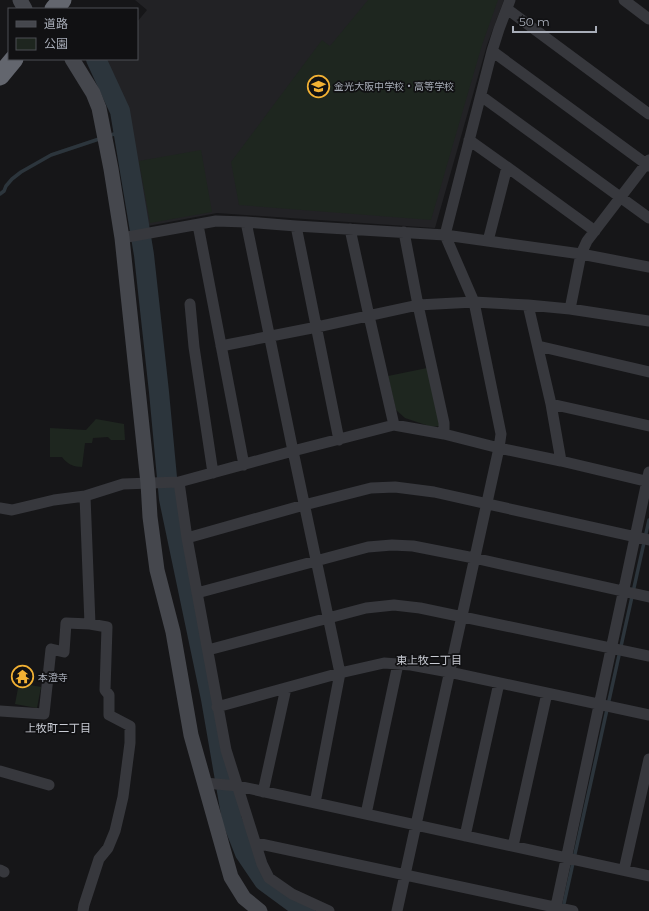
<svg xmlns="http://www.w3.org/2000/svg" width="649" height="911" font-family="Montserrat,'Noto Sans JP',sans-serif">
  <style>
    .built { fill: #222225 }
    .green { fill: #1e261f }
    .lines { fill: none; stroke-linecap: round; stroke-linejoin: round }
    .stream { stroke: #2c353c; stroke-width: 3.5 }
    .river { stroke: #2c353c; stroke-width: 20 }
    .street { stroke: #37383d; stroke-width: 11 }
    .secondary { stroke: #45474d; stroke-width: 15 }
    .highway { stroke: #63666e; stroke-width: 19 }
    .labels { text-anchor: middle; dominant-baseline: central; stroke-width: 3.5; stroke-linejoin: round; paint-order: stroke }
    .poi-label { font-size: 10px; fill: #a8adb8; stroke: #111113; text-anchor: start }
    .neighbourhood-label { font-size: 11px; fill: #c9ccd4; stroke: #111113 }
  </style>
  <rect width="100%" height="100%" fill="#161618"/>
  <!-- built -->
  <path class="built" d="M135,0H504L487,45L435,228L217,213L148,226L120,94L112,77L104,63L107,59H137V22L147,10Z"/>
  <!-- green -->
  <path class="green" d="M368,0H498L482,45L431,220L239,205L231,162L322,40L330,46Z
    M201,150L212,212L150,223L139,161Z
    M427,368L440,426L432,427L405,418L396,410L388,376Z
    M96,419L124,424L125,440H111L108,437L93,438L92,443H85L82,467C74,467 67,464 62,457H50V428L86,430Z
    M19,683L41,687L37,708L15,704Z"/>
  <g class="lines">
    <!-- stream -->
    <path class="stream" d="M108,136L123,131
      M0,194L4,191L6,186L12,179L21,172L51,155L102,138
      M563,908C591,779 621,650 649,520"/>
    <!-- river -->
    <path class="river" d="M96,59L120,111L144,255L159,392L169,499L211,699L232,820L245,853L264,881L305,911"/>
    <!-- street -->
    <path class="street" d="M624,0L649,19
      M507,9L649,114
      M492,51L649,166
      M481,96L649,218
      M469,140L507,167L488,241
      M507,167L595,231
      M246,222L293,451L340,673L315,803
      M198,225L244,465
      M296,226L339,440
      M350,229L369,316L394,425
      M404,232L418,305L444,423V434
      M122,238L216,221L246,222L296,226L445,235L581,254L649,267
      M190,304L194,347L213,473
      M528,305L551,404L561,461
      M570,309L581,254L587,241L649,160
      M221,346L317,327L418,305L474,302L528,305L570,309L649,321
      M538,346L649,372
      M551,404L649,426
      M179,482L187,538L226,750L262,864L269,878L292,894L329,911
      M85,496L90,624
      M0,508L12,510L54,500L85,496L123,484L179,482L293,451L394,425L444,434L499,448L561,461L649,482
      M187,538L304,505L371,488L395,487L434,492L649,540
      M197,593L368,547L392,545L413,546L474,558L649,597
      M208,650L366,608L394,605L420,608L649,656
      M217,707L340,673L384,663L411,665L449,672L649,715
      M0,711L44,714L51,649L64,652L66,623L90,624L107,627L105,690L109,695V715L130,726V743L123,797L115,831L108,848L99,859L84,905L83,911
      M0,771L49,785
      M205,783L238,786L649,876
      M263,792L286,688
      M366,814L398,664
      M465,836L499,683
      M256,843L573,911
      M513,846L547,693
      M0,870L4,872
      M624,870L649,759
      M397,911L499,448L501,434L474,302L445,235L492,51L499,29L510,0
      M555,911L649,472"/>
    <!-- secondary -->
    <path class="secondary" d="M20,0L25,9
      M72,59L93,93L99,108L111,169L122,238L148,483L150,517L157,570L173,632L191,735L231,877L244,898L260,911"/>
    <!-- highway -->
    <path class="highway" d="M54,9L62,0
      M0,76L14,59"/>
  </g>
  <!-- icons -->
  <defs>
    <symbol id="school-ring" viewBox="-11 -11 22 22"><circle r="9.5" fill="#111113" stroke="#f2b134" stroke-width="1.5"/><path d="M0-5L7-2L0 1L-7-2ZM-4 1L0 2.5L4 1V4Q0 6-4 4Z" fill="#f2b134"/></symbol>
    <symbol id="temple-ring" viewBox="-11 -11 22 22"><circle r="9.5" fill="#111113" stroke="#f2b134" stroke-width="1.5"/><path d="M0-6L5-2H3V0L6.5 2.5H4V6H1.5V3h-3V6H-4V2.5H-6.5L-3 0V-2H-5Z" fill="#f2b134"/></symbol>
  </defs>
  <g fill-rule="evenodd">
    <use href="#school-ring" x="306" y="74" width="25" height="25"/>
    <use href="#temple-ring" x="10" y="664" width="25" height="25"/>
  </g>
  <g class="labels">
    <!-- poi labels -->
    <g class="poi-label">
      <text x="334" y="86">金光大阪中学校・高等学校</text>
      <text x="38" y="677">本澄寺</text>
    </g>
    <!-- neighbourhood labels -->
    <g class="neighbourhood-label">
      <text x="429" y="660">東上牧二丁目</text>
      <text x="58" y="728">上牧町二丁目</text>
    </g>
  </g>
  <!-- legend -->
  <rect x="8" y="8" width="130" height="52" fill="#111113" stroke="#4d4f55"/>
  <rect x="16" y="21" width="20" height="6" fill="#45474d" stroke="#4d4f55"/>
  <text x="44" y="28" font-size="12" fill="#a8adb8">道路</text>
  <rect x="16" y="38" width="20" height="12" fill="#1e261f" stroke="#4d4f55"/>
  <text x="44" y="48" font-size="12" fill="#a8adb8">公園</text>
  <!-- scale -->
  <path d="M513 26v6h83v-6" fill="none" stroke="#a8adb8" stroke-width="2"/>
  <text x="519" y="26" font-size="12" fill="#a8adb8" stroke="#111113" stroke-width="3" paint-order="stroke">50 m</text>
</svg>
